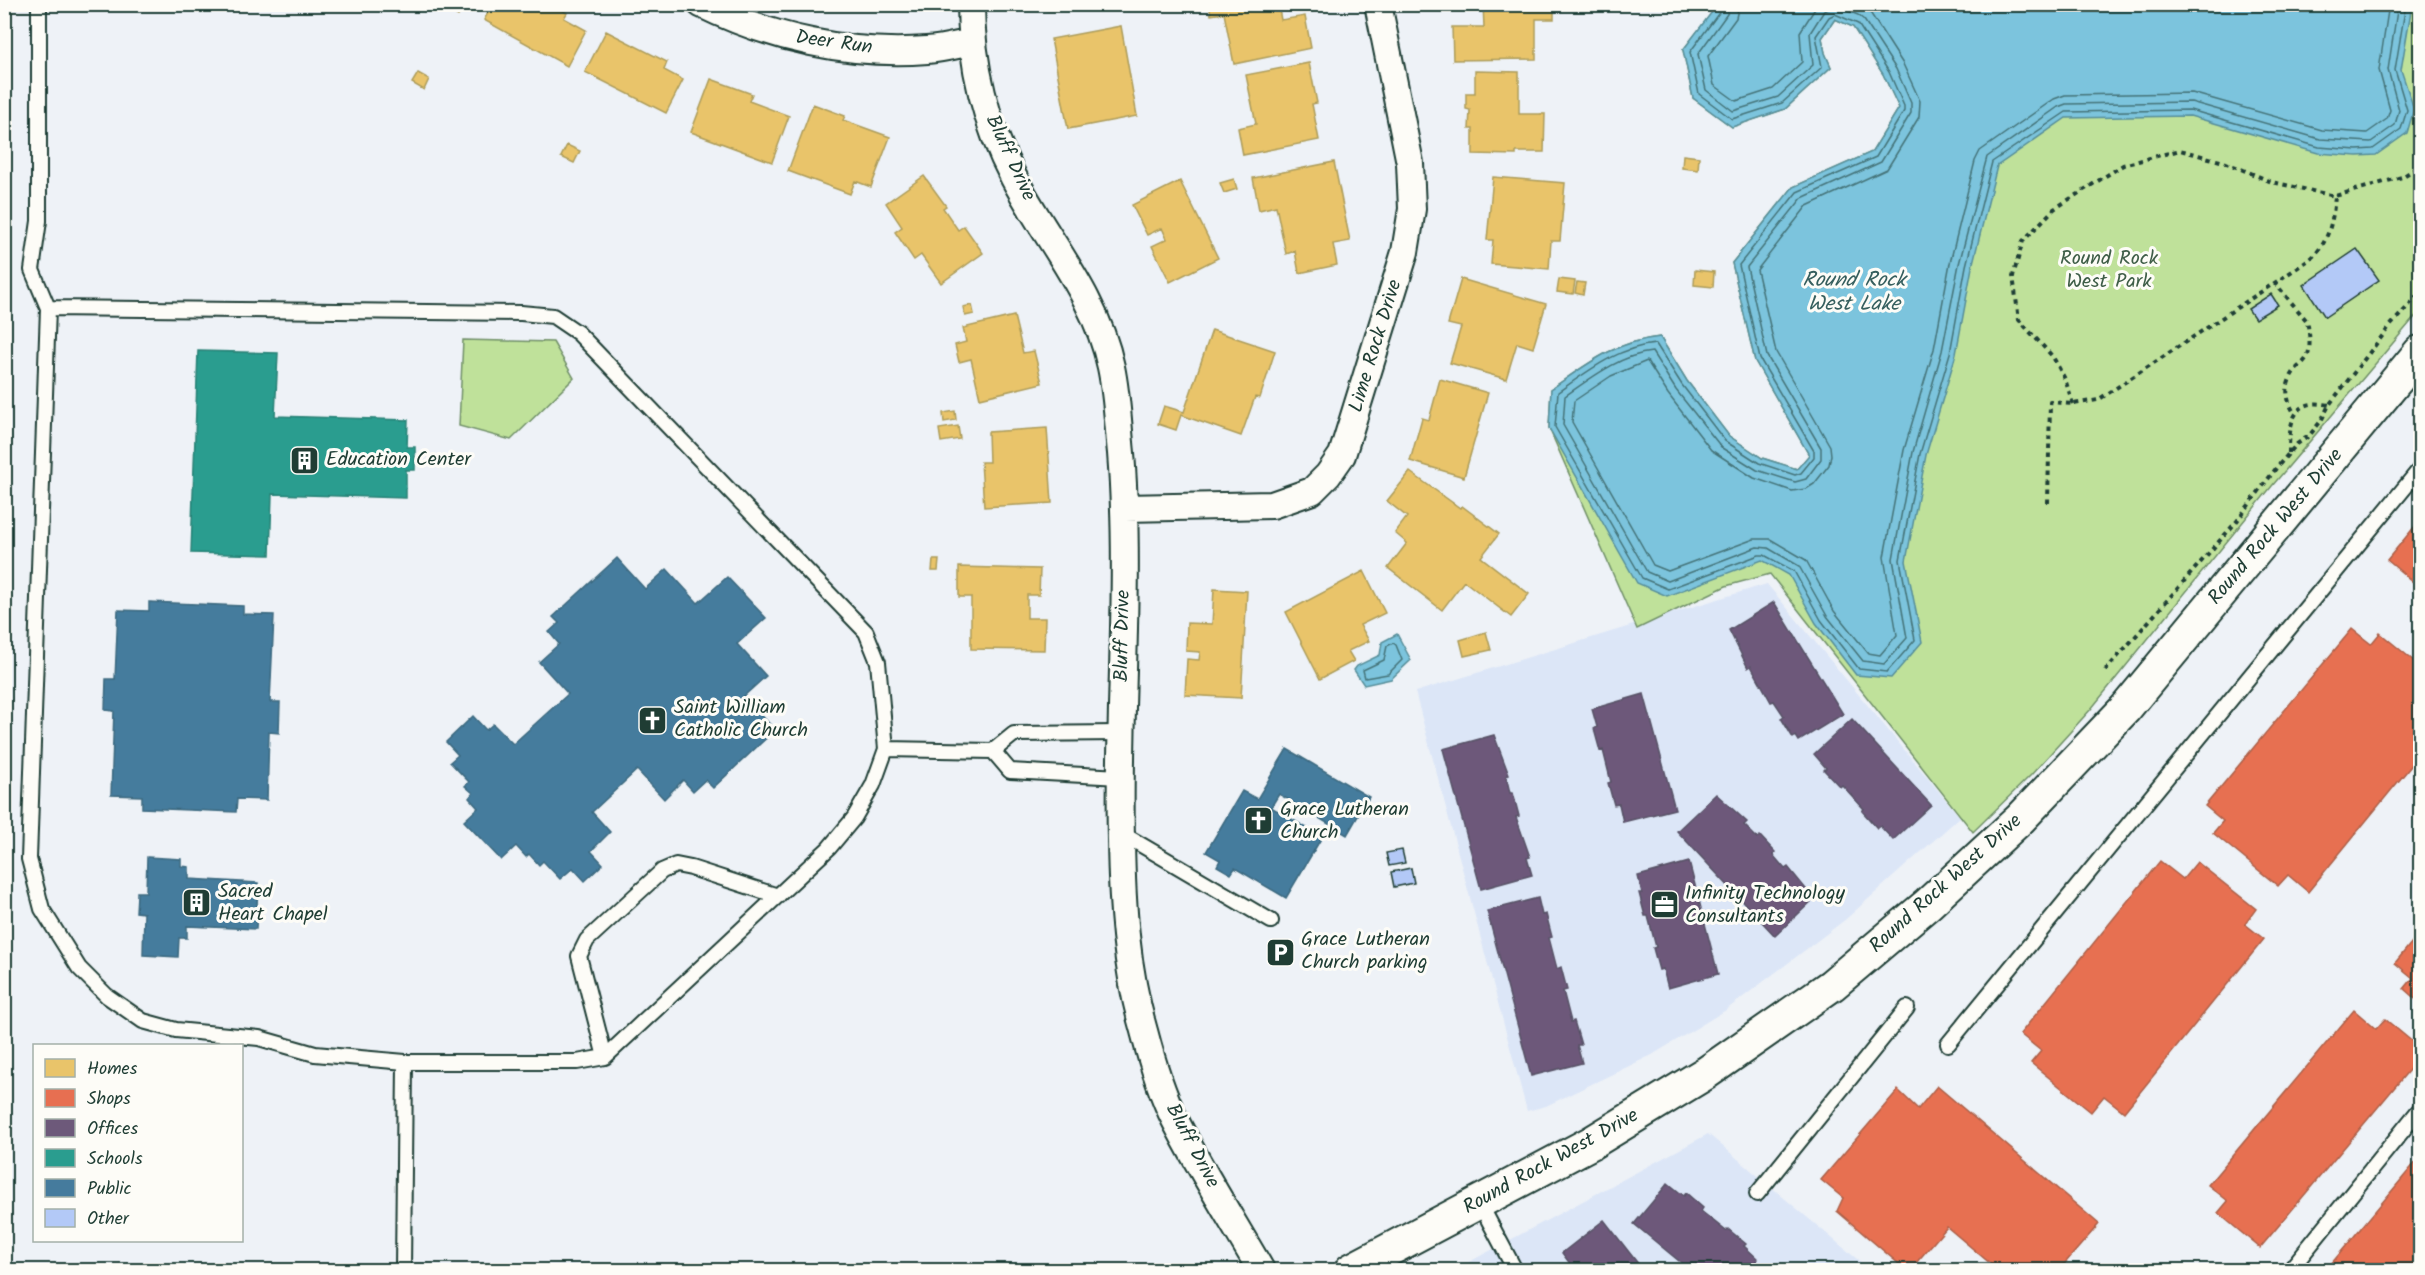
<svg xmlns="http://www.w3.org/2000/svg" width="2425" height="1275" font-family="Kalam,sans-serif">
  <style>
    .built { fill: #dce6f7 }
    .green { fill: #bfe19a; stroke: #6f8f67; stroke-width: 1.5 }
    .water { fill: #7cc4dd; stroke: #578e99; stroke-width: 1.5 }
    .homes { fill: #e9c46a; stroke: #ac9c5a; stroke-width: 1.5 }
    .shops { fill: #e76f51; stroke: #ab6048; stroke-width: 1.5 }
    .offices { fill: #6d597a; stroke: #565165; stroke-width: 1.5 }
    .schools { fill: #2a9d8f; stroke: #278074; stroke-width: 1.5 }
    .public { fill: #457b9d; stroke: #3a687e; stroke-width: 1.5 }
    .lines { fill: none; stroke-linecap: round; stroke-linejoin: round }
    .shore { stroke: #447378; stroke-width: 1.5 }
    .building { fill: #b3c9f7; stroke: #1f3d34; stroke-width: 1.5 }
    .service-casing { stroke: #1f3d34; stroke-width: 18 }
    .minor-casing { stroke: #1f3d34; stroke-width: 30 }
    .tertiary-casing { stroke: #1f3d34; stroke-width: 36 }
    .path { stroke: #1f3d34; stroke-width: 4; stroke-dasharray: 4.5 4.5; stroke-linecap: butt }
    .service { stroke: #fdfcf7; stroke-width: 14 }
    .minor { stroke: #fdfcf7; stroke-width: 26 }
    .tertiary { stroke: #fdfcf7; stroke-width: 32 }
    .labels { text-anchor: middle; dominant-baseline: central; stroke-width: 6; stroke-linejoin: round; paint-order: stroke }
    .street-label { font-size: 20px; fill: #1f3d34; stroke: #fdfcf7 }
    .park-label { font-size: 20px; fill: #3f5e48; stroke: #fdfcf7 }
    .poi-label { font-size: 20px; fill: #1f3d34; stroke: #fdfcf7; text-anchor: start }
    .water-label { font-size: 21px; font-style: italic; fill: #365f5e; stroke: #fdfcf7 }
  </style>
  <rect width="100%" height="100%" fill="#eef2f7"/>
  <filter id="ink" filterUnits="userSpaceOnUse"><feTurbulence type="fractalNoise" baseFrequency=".0167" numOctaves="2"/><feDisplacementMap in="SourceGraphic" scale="12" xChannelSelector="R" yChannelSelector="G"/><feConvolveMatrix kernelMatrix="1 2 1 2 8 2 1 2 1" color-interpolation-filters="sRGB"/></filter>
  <g filter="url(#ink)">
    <!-- built -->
    <path class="built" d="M1767,584L1960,817L1846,919L1726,1010L1652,1055L1546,1106L1527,1111L1415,692Z
      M1708,1134L1870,1270H1454Z"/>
    <!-- green -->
    <path class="green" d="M1718,5H2420V311L2272,486L2091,709L2031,775L1973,832L1770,574L1726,586L1637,629L1549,428L1551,389C1589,363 1614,342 1660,337L1687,381L1729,436L1762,458L1797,469L1809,455L1755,361L1732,263L1793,187L1872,152L1899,108L1883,74L1853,27L1835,19L1822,38L1825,53L1831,67L1785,109L1732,127L1693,98L1683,50Z
      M463,340L553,342L574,378L511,440L459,426Z"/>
    <!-- water -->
    <path class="water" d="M1718,4L2412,5L2401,70L2414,109L2407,133L2376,155L2357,156L2318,153L2190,116L2066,118L1997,166L1972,267L1956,354L1926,455L1906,561L1922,642L1891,678L1856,675L1816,623L1789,575L1762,560L1667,596L1637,583L1549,428L1551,389C1589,363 1614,342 1660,337L1687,381L1729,436L1762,458L1797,469L1809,455L1755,361L1732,263L1793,187L1872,152L1899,108L1883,74L1853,27L1835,19L1822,38L1825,53L1831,67L1785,109L1732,127L1693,98L1683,50Z
      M1397,634L1411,660L1391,679L1364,685L1354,670L1357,666L1380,655L1382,642Z"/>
    <!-- homes -->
    <path class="homes" d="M437,4H465L458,16Z
      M493,4H552L567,13L564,18L586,30L567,66L484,20Z
      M1047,4H1105L1104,11L1047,10Z
      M1209,4H1278L1281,20L1305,16L1311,48L1234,64L1224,13L1211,15Z
      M1483,4H1554V19H1536V59L1453,60L1452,27H1484Z
      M1121,26L1137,116L1068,129L1051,39Z
      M606,31L667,62L664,70L683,80L666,113L585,72Z
      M1309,63L1317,103L1312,104L1319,140L1243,155L1238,128L1256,124L1246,75Z
      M1475,71L1519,72V114H1545L1544,152H1516V155L1473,154V129H1469L1470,110L1466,109V93H1475Z
      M418,73L429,79L424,90L412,83Z
      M711,79L752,94L749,101L789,116L772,162L691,132Z
      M813,104L845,116L843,120L890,137L871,187L855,181L850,194L788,171Z
      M567,145L580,151L574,163L561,157Z
      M1683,155L1699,157L1698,170L1682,168Z
      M1334,162L1350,241L1333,244L1337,265L1299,273L1295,251L1286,254L1276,206L1259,210L1253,178Z
      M924,176L946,206L943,208L958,230L964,226L983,253L941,283L921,255L914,260L895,232L902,227L886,203Z
      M1493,177L1565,183L1560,241H1551L1549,269L1491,264L1493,240H1487Z
      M1234,179L1237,189L1224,193L1220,183Z
      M1180,181L1218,258L1170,282L1152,246L1167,239L1162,228L1147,235L1132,205Z
      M1695,270L1714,272L1713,287L1694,285Z
      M1461,279L1546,304L1533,348L1517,343L1506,379L1450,363L1461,327L1448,324Z
      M1559,279L1575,281L1573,294L1557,292Z
      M1577,282L1585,283L1583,295L1575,293Z
      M972,305L974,314L965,316L963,307Z
      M1014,316L1023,353L1034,351L1042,383L980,398L971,359L959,362L955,345L966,342L963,328Z
      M1212,330L1275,351L1260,398L1255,397L1241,436L1181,415L1176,430L1158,424L1164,406L1184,412Z
      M1440,379L1488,393L1464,477L1410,461L1422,418L1429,420Z
      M955,411L956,420L944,422L943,413Z
      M958,426L960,439L941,442L939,429Z
      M1047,428L1052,503L984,507L981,462H989L988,432Z
      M1410,472L1460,508L1462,506L1499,534L1481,557L1529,594L1511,617L1464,581L1442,610L1388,568L1407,543L1395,533L1407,517L1387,501Z
      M933,560H939L938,571H932Z
      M959,567L1040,569L1039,595H1027V618H1045L1044,650L971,649V597H959Z
      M1364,571L1385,613L1360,625L1369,641L1348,651L1354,661L1320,679L1286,612Z
      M1214,589L1247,591L1241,698L1185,695L1187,659L1199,660L1200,652L1186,651L1187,623L1212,624Z
      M1486,632L1491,650L1464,656L1460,640Z"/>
    <!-- shops -->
    <path class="shops" d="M2420,520V588L2387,560Z
      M2352,629L2371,644L2380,633L2420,666V755L2308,892L2288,875L2278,886L2213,833L2223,821L2205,806Z
      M2160,861L2183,879L2197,862L2256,909L2245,924L2264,939L2124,1112L2104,1096L2091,1112L2031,1063L2041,1051L2020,1034Z
      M2420,932V1003L2404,989L2413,978L2395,963Z
      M2354,1010L2376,1029L2385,1019L2420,1048V1057L2260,1248L2218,1213L2228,1201L2208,1185Z
      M1937,1086L2099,1224L2059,1270H1998L1947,1227L1910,1270H1906L1837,1211L1843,1198L1821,1180L1898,1090L1918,1109Z
      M2420,1157V1270H2326Z"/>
    <!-- offices -->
    <path class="offices" d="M1774,602L1843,714L1799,741L1796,736L1793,738L1781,718L1784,716L1774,701L1771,702L1751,666L1748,668L1729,630Z
      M1644,694L1675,809L1623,822L1619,804L1614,805L1608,783L1611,782L1603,750L1600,751L1594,729L1597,727L1592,709Z
      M1852,719L1931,805L1893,840L1880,826L1877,828L1862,811L1864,809L1842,785L1840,787L1824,770L1826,768L1814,754Z
      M1494,735L1509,775L1506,776L1510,793H1513L1519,816L1516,817L1530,857L1527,858L1532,875L1481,889L1443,749Z
      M1716,794L1747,822L1744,825L1757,838L1760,836L1775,852L1773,855L1785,869L1788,867L1814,899L1775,936L1677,831Z
      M1689,862L1718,974L1668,988L1663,969L1659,970L1653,948L1656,947L1648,916H1645L1639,893H1642L1638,876Z
      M1538,898L1542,915L1546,914L1552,937L1549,938L1557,969L1561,967L1567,990L1563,991L1571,1022L1574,1021L1581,1045H1577L1582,1063L1531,1076L1487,911Z
      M1668,1183L1684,1196L1686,1193L1703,1208L1701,1211L1726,1231L1728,1229L1746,1244L1744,1246L1758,1259L1748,1270H1690L1634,1224Z
      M1604,1220L1643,1270H1573L1574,1269L1562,1253Z"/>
    <!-- schools -->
    <path class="schools" d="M198,351L278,353L275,416L408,420L407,447H415V470H406V498L272,494L270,555L191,553Z"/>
    <!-- public -->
    <path class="public" d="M617,558L645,589L667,569L698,603L727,577L766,618L737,644L766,676L744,696L775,730L713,788L705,780L693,791L683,780L664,799L637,770L592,812L610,832L591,851L603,864L585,881L573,868L560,879L543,861L539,865L529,854L526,857L516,846L501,860L464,821L478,808L469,798L473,793L465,786L469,782L450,762L458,755L446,742L473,716L486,730L493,724L513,744L568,694L539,662L559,644L549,632L559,623L553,617Z
      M149,602L243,606V614L274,615L270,702H280L279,733L269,732L267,800L237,799L236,812L142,808V796L111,795L114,711L105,710L106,679H115L118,610L149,611Z
      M1287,749L1369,797L1347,835L1279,794L1271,807L1322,837L1286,898L1235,868L1231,874L1217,866L1220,860L1206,852L1242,791L1257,799Z
      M147,857L181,859V866L189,867V879L258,883L256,929L187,926V938H179L178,957L143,955L144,913L136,912L137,894V892H146Z"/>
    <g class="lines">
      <!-- shore -->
      <path class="shore" d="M1722,4L1721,10L1690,52L1699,94L1732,119L1782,103L1822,67L1816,36L1829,17L1835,14L1858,24L1889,72L1904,106V111L1876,157L1797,192L1739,265L1760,359L1814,451V457L1801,473L1795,475L1759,463L1725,441L1682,385L1656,344C1618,347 1588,371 1558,392L1555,427L1642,578L1668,589L1759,555H1764L1794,571L1821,620L1859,669L1887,672L1915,640L1900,560L1920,454L1950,353L1966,266L1992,162L2066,112L2190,110L2319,147L2357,150L2373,149L2401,129L2407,110L2395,70L2406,4
        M1729,4L1727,14L1698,54L1706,90L1733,111L1778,97L1813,65L1810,33L1824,11L1835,6L1858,15L1864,20L1896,69L1911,103V113L1881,162L1802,198L1747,267L1767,356L1821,448V459L1806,479L1795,482L1757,470L1722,448L1676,390L1652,352C1620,355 1591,378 1565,396L1563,425L1647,572L1668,581L1757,547L1768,548L1799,566L1827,616L1863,661L1884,664L1907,638L1893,559L1913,452L1942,351L1959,264L1987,157L2058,107L2066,104L2191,102L2320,139L2371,142L2395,125L2399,110L2388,70L2398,4
        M1739,4L1736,18L1708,56L1714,85L1736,101L1773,89L1802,62L1800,32L1818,4
        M1857,4L1871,14L1903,64L1920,101L1919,117L1887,169L1807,206L1757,270L1776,352L1830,446L1831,455L1829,465L1814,484L1806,489L1792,491L1754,478L1711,450L1668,394L1647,361L1611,376L1574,401L1572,422L1653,565L1668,571L1754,539H1770L1806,560L1834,611L1868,653L1880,655L1897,635L1884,557L1904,450L1934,349L1950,263L1975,161L1980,151L2054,99L2065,95L2192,93L2322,130L2367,133L2387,119L2390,110L2379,70L2389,4
        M1393,643L1396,645L1402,660L1388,674L1365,678L1363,670L1384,660L1387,646Z"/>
    </g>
    <!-- building -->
    <path class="building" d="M2357,249L2379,280L2325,317L2304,285Z
      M2271,294L2278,305L2255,319L2248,309Z
      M1402,850L1405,863L1389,866L1386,853Z
      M1411,868L1414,883L1394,887L1391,872Z"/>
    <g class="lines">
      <defs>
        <path id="service" d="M39,4V221L32,270L48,308L29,859L42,909L79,968L107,996L143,1021L176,1030L259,1038L315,1054L405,1062H577L605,1057L829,848L854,818L873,785L886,749L878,662L866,632L578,333L553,316L521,313L48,308
          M886,749L993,751L1014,734L1120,733
          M993,751L1010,771L1120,777
          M1121,833L1271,921
          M1948,1044L2420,469
          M605,1057L579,956L587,940L662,871L676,865L691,868L778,896
          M1757,1194L1907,1008
          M1479,1202L1515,1270
          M403,1270L405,1062
          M2290,1270L2420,1109"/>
        <path id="minor" d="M701,4C770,38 850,56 927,50C942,49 957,45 972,42
          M971,4C971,64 986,125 1014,178C1047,241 1096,295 1111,367C1117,395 1118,424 1121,453C1131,581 1118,711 1121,840C1122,906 1126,968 1144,1031C1151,1058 1163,1096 1175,1120C1201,1171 1232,1220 1261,1270
          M1125,508L1272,505L1312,491L1328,475L1342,455L1405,252L1412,209L1410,163L1378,4"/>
        <path id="tertiary" d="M1351,1270L1591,1143L1706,1073L1832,985L1928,904L2020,819L2125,709L2420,352"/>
      </defs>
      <!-- service casing -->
      <use href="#service" class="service-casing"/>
      <!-- minor casing -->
      <use href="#minor" class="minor-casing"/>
      <!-- tertiary casing -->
      <use href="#tertiary" class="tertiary-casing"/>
      <!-- path -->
      <path class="path" d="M2274,282L2307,321C2309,330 2311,345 2308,355C2306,361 2300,365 2296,369C2284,384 2285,399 2295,414
        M2073,404L2065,379L2053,357L2019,320L2013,276L2023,241L2054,209L2123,165L2180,150L2224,162L2272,182L2335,196L2402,177L2420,166
        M2289,453C2289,424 2292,397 2329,405
        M2048,503L2050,402L2073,404L2098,400L2309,260C2329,244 2333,220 2335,196
        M2105,671L2237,521L2277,467L2297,444L2309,436L2321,421L2329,405L2390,326L2420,293"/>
      <!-- service -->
      <use href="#service" class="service"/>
      <!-- minor -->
      <use href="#minor" class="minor"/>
      <!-- tertiary -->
      <use href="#tertiary" class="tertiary"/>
    </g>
  </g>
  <!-- icons -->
  <defs>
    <symbol id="building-square" viewBox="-11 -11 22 22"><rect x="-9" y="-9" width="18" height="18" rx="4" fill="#1f3d34" stroke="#fdfcf7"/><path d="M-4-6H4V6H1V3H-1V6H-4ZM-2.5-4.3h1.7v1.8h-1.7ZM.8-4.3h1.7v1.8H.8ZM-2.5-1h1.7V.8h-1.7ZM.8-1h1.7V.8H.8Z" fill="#fff"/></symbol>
    <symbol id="church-square" viewBox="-11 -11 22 22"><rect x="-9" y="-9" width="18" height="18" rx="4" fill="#1f3d34" stroke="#fdfcf7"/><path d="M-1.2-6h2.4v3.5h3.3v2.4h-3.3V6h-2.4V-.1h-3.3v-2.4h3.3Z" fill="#fff"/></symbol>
    <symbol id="office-square" viewBox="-11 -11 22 22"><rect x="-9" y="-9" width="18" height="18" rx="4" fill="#1f3d34" stroke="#fdfcf7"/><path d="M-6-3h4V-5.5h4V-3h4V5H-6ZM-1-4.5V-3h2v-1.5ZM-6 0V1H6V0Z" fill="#fff"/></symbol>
    <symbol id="parking-square" viewBox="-11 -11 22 22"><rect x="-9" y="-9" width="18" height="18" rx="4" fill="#1f3d34" stroke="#fdfcf7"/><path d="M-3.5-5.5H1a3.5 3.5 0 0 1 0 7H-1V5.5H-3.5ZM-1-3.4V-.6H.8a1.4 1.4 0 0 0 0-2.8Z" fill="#fff"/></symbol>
  </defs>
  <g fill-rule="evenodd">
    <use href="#building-square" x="288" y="444" width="33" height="33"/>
    <use href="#church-square" x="636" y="704" width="33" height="33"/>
    <use href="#church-square" x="1242" y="804" width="33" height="33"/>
    <use href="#building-square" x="180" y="886" width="33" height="33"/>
    <use href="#office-square" x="1648" y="888" width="33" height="33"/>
    <use href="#parking-square" x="1264" y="936" width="33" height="33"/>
  </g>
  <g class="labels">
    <!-- street labels -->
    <g class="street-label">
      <text transform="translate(834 43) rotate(8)">Deer Run</text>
      <text transform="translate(1010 158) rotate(65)">Bluff Drive</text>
      <text transform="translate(1376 346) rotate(-73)">Lime Rock Drive</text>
      <text transform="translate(2276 527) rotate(-50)">Round Rock West Drive</text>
      <text transform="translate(1123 636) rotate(-89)">Bluff Drive</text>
      <text transform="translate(1946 884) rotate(-42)">Round Rock West Drive</text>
      <text transform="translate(1192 1146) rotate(62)">Bluff Drive</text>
      <text transform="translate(1551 1162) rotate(-29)">Round Rock West Drive</text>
    </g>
    <!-- park labels -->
    <g class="park-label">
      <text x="2109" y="259">Round Rock<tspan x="2109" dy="23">West Park</tspan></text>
    </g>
    <!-- poi labels -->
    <g class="poi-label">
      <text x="326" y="460">Education Center</text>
      <text x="674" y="708">Saint William<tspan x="674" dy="23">Catholic Church</tspan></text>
      <text x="1280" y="810">Grace Lutheran<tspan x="1280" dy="23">Church</tspan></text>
      <text x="218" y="892">Sacred<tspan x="218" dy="23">Heart Chapel</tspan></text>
      <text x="1685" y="894">Infinity Technology<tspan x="1685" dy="23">Consultants</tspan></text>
      <text x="1301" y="940">Grace Lutheran<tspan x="1301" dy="23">Church parking</tspan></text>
    </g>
    <!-- water labels -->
    <g class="water-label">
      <text x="1854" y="280">Round Rock<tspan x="1854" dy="24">West Lake</tspan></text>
    </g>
  </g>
  <!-- margin -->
  <rect width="2425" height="1275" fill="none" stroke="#fdfcf7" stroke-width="24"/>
  <rect x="12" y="12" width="2401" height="1251" fill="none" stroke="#1f3d34" stroke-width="2" filter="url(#ink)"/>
  <!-- legend -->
  <rect x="33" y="1044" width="210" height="198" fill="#fdfcf7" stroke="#a4b0a9" stroke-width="1.5"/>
  <rect x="45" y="1059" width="30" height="18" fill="#e9c46a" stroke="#a4b0a9" stroke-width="1.5"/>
  <text x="87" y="1074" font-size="18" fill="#1f3d34">Homes</text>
  <rect x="45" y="1089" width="30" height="18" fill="#e76f51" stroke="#a4b0a9" stroke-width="1.5"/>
  <text x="87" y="1104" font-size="18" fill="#1f3d34">Shops</text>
  <rect x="45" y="1119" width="30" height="18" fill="#6d597a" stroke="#a4b0a9" stroke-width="1.5"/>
  <text x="87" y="1134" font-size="18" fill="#1f3d34">Offices</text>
  <rect x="45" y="1149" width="30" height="18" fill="#2a9d8f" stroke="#a4b0a9" stroke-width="1.5"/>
  <text x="87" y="1164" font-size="18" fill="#1f3d34">Schools</text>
  <rect x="45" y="1179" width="30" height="18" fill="#457b9d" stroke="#a4b0a9" stroke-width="1.5"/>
  <text x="87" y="1194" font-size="18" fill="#1f3d34">Public</text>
  <rect x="45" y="1209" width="30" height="18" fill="#b3c9f7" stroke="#a4b0a9" stroke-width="1.5"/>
  <text x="87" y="1224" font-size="18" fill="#1f3d34">Other</text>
</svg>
